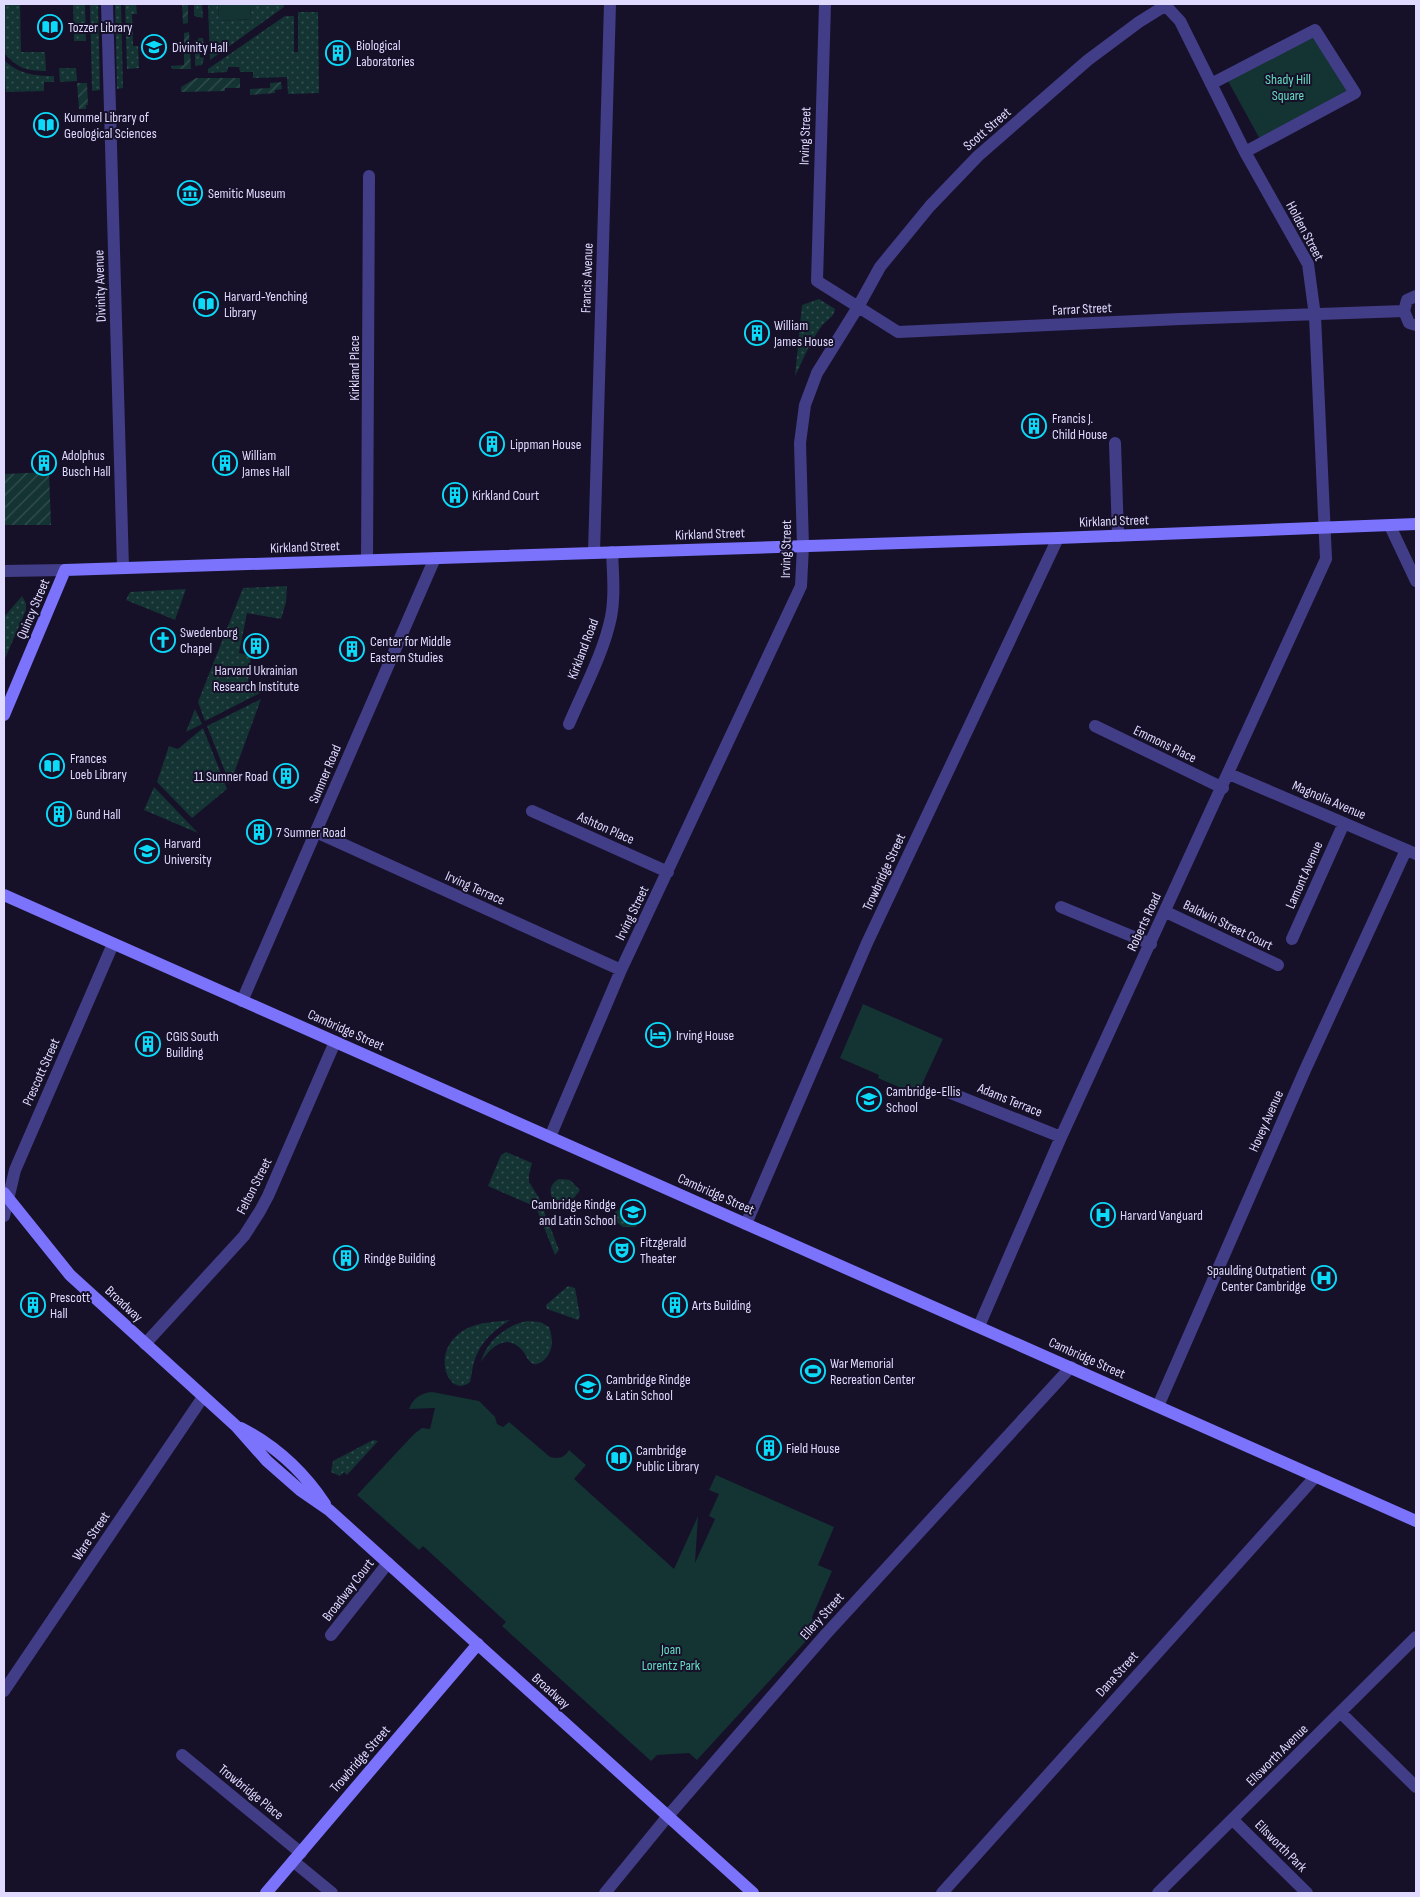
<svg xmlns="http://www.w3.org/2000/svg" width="1420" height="1897" font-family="'Sofia Sans Condensed',sans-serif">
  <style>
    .grass { fill: url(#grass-dots) }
    .park { fill: #143333 }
    .garden { fill: url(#garden-furrows) }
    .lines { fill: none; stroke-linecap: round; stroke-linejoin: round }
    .minor { stroke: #423d87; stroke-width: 12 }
    .tertiary { stroke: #423d87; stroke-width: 12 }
    .secondary { stroke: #7b73fc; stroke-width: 12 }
    .labels { text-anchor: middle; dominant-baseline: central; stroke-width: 4; stroke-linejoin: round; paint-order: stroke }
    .poi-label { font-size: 14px; fill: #dfdafe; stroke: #161129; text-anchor: start }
    .park-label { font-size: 14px; fill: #66dec3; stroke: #161129 }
    .street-label { font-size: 14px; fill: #dfdafe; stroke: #161129 }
  </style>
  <defs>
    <pattern id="grass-dots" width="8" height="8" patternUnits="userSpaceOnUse" patternTransform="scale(1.25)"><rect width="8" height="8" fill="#143333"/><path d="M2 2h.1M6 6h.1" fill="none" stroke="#365052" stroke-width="1.8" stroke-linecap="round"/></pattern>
    <pattern id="garden-furrows" width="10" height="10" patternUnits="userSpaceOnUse" patternTransform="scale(1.25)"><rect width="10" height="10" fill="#143333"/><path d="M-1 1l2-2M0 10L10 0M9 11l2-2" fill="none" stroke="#365052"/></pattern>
  </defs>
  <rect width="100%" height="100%" fill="#161129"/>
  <!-- grass -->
  <path class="grass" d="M4,4H20L21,52H45L46,71C25,71 18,68 4,53Z
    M73,4H85L86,41H74Z
    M90,4H98L100,90L92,91Z
    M115,4H121L123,88L117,89Z
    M125,4H136L137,14H132L133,46H138L139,68L127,69Z
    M194,4H202L203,18L194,16Z
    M208,4H218L219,21L251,19L250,4H284V7L210,60Z
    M298,12H318L319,93L288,94L287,77L253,78V72H240L239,67H228L227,72L208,73V69L285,16H294V52H298Z
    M199,38H203L204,47H200V57L204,58L202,65L195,66V40H198Z
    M4,60C19,74 34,76 54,76V82H44V91L6,92Z
    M59,68H76L77,81L60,82Z
    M819,299L835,309C834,318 826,320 821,327C810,342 803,360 795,376L802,305Z
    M287,586L286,602L281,619L247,613L239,653L251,656L248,682L265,684L264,691L205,721L198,702L243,588Z
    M186,589L175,620L126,600L130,592Z
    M22,596L26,603V610L4,661V617Z
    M261,699L230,784L207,726Z
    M195,709L202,724L186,732Z
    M203,728L227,789L192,818L157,782L169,746L178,749Z
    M154,787L198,833L144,810Z
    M506,1152L532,1163L529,1175V1182L539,1198L559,1250L555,1255L536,1207L488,1186L501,1155Z
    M559,1179L570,1180L580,1190L574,1198L555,1203C549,1194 548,1185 559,1179Z
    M624,1206L636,1209L639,1213L640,1222L635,1227H623L615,1221V1212Z
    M568,1286L575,1288L580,1316L578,1320L547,1309L546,1305Z
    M510,1320C493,1331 480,1342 474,1362C472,1368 472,1375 470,1382C448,1400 427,1348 468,1328C481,1322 496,1322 510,1320Z
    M527,1321L540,1322L549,1327C553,1338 554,1351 544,1360C541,1362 538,1365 534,1364C527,1362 526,1353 521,1349C506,1333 490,1348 481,1362C486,1341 507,1325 527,1321Z
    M373,1440L378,1441L347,1475L344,1472L340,1476L331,1472L333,1461Z"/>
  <!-- park -->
  <path class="park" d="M218,4H250L251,19L219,21Z
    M1316,33L1348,92L1261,141L1228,81Z
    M863,1004L943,1039L917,1095L878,1078L879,1075L840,1058Z
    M432,1392L479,1401L495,1417L497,1424L503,1427L509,1422L550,1457C559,1459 564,1458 569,1450L586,1465L574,1479L674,1569L698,1516L695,1563L715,1519L709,1516L719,1494L709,1490L716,1475L834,1527L818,1565L832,1571L812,1617L816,1630L697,1760L689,1753L657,1755L651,1761L502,1626L506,1622L423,1546L419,1550L357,1495L414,1434L422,1428L430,1429L435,1408L409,1409C413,1398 421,1393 432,1392Z"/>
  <!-- garden -->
  <path class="garden" d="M182,4H188V23L183,24Z
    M189,32L191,69H172L171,66L184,65V33Z
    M196,78H240V88H225V91L181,92V87Z
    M281,82L282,89L275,90V93L250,95V89L270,88V83Z
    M77,83H87L88,105H86V109H79Z
    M49,472L51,525H4V474Z"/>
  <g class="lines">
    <!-- minor -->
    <path class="minor" d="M107,4L123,568
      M825,4L817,281L898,332L1180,319L1404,311
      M1211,84L1315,30L1355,93L1245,152
      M1416,296L1407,300L1404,311L1409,323L1416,325
      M1115,443L1118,536
      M1390,526L1416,581
      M594,553L610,4
      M367,560L369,176
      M569,724C583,691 604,652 611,617C615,596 613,574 612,552
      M1095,726L1223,788
      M1229,774L1416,854
      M532,811L668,872
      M316,832L621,970
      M1061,907L1151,944
      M1166,912L1278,965
      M1292,939L1344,823
      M242,1001L435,558
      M948,1092L1061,1137
      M550,1137L621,970L801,586L803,546L800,443L805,405L817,373L858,307L880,267L930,206L978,156L1088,60L1139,22L1168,4
      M4,1216L15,1170L113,944
      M746,1224L867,943L1058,538
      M979,1326L1061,1137L1326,559L1315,316L1308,264L1245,152L1180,21L1164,4
      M145,1344L244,1236L260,1211L268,1196L335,1042
      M1158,1406L1305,1070L1406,850
      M331,1635L388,1563
      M4,1691L203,1397
      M1341,1713L1416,1787
      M182,1755L301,1853
      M1233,1820L1307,1893
      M293,1861L332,1893
      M605,1893L668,1816L826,1634L1071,1367
      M942,1893L1316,1476
      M1158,1893L1416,1637"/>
    <!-- tertiary -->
    <path class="tertiary" d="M4,571L65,570"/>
    <!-- secondary -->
    <path class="secondary" d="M4,715L65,570L1058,538L1416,524
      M4,895L1416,1521
      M4,1193L70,1275L236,1426L267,1461L300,1490L329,1510L753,1893
      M241,1428C276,1446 303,1471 325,1504
      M266,1893L478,1644"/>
  </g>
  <!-- icons -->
  <defs>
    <symbol id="library-ring" viewBox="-11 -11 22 22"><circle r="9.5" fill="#161129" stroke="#0bdaf9" stroke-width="1.5"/><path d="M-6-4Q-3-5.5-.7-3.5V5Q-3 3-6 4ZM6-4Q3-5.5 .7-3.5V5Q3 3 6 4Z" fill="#0bdaf9"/></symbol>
    <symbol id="university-ring" viewBox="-11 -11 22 22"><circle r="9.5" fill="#161129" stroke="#0bdaf9" stroke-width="1.5"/><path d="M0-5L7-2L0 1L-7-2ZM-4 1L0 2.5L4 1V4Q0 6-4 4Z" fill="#0bdaf9"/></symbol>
    <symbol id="building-ring" viewBox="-11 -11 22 22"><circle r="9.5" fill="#161129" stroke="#0bdaf9" stroke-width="1.5"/><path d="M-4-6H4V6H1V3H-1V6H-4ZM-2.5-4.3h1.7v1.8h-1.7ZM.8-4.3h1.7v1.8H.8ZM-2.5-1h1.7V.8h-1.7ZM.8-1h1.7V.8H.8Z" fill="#0bdaf9"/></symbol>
    <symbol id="museum-ring" viewBox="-11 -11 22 22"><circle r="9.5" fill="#161129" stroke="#0bdaf9" stroke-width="1.5"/><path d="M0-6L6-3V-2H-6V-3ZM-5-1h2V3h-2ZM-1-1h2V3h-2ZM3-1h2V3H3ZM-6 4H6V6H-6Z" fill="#0bdaf9"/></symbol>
    <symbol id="church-ring" viewBox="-11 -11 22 22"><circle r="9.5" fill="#161129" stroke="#0bdaf9" stroke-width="1.5"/><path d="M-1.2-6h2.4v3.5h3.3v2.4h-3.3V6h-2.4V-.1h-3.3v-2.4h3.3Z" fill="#0bdaf9"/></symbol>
    <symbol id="hotel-ring" viewBox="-11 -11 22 22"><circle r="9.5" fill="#161129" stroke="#0bdaf9" stroke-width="1.5"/><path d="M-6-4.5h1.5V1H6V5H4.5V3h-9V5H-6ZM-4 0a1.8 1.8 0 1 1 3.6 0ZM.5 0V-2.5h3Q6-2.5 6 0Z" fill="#0bdaf9"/></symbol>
    <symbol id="school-ring" viewBox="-11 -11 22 22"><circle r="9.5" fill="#161129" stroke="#0bdaf9" stroke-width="1.5"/><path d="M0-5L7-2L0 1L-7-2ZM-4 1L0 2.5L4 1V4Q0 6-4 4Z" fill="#0bdaf9"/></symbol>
    <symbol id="hospital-ring" viewBox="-11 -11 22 22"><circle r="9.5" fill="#161129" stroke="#0bdaf9" stroke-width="1.5"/><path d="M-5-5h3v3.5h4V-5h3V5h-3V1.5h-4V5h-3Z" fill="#0bdaf9"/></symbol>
    <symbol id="theatre-ring" viewBox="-11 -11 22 22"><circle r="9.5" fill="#161129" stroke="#0bdaf9" stroke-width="1.5"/><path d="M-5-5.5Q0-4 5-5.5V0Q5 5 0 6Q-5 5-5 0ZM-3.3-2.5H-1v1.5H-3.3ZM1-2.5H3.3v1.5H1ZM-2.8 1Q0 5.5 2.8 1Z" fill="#0bdaf9"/></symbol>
    <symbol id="stadium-ring" viewBox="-11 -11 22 22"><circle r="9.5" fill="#161129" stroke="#0bdaf9" stroke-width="1.5"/><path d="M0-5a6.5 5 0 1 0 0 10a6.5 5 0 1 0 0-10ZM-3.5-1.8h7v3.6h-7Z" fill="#0bdaf9"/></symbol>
  </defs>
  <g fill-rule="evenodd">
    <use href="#library-ring" x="36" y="13" width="28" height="28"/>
    <use href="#university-ring" x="140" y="33" width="28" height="28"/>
    <use href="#building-ring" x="324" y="39" width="28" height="28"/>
    <use href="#library-ring" x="32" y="111" width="28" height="28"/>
    <use href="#museum-ring" x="176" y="179" width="28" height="28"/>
    <use href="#library-ring" x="192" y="290" width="28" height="28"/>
    <use href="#building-ring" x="743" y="319" width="28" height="28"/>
    <use href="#building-ring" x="1020" y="412" width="28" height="28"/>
    <use href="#building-ring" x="478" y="430" width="28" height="28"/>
    <use href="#building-ring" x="30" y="449" width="28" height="28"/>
    <use href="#building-ring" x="211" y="449" width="28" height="28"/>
    <use href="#building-ring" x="441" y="481" width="28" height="28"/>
    <use href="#church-ring" x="149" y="626" width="28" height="28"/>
    <use href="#building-ring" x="242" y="632" width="28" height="28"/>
    <use href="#building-ring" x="338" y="635" width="28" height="28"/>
    <use href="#library-ring" x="38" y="752" width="28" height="28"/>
    <use href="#building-ring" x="272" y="762" width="28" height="28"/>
    <use href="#building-ring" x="45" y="800" width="28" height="28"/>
    <use href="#building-ring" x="245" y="818" width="28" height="28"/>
    <use href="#university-ring" x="133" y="837" width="28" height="28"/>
    <use href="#hotel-ring" x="644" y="1021" width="28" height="28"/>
    <use href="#building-ring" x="134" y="1030" width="28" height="28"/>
    <use href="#school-ring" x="855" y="1085" width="28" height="28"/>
    <use href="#school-ring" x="619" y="1198" width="28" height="28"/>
    <use href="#hospital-ring" x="1089" y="1201" width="28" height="28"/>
    <use href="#theatre-ring" x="608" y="1236" width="28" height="28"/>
    <use href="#building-ring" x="332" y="1244" width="28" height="28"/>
    <use href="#hospital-ring" x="1310" y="1264" width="28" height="28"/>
    <use href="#building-ring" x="19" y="1291" width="28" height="28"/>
    <use href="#building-ring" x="661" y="1291" width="28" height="28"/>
    <use href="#stadium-ring" x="799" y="1357" width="28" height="28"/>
    <use href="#school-ring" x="574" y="1373" width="28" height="28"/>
    <use href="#building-ring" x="755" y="1434" width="28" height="28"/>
    <use href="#library-ring" x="605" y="1444" width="28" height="28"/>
  </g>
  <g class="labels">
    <!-- poi labels -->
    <g class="poi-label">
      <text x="68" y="27">Tozzer Library</text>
      <text x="356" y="45">Biological<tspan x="356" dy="16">Laboratories</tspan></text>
      <text x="172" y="47">Divinity Hall</text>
      <text x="64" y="117">Kummel Library of<tspan x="64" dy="16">Geological Sciences</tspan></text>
      <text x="208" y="193">Semitic Museum</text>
      <text x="224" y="296">Harvard-Yenching<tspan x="224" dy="16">Library</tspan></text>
      <text x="774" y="325">William<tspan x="774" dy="16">James House</tspan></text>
      <text x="1052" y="418">Francis J.<tspan x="1052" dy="16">Child House</tspan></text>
      <text x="510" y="444">Lippman House</text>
      <text x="62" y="455">Adolphus<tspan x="62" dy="16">Busch Hall</tspan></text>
      <text x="242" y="455">William<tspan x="242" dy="16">James Hall</tspan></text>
      <text x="472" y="495">Kirkland Court</text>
      <text x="180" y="632">Swedenborg<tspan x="180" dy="16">Chapel</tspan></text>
      <text x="370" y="641">Center for Middle<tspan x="370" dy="16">Eastern Studies</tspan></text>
      <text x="256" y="670" text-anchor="middle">Harvard Ukrainian<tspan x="256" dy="16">Research Institute</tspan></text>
      <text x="70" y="758">Frances<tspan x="70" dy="16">Loeb Library</tspan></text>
      <text x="268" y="776" text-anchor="end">11 Sumner Road</text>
      <text x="76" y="814">Gund Hall</text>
      <text x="276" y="832">7 Sumner Road</text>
      <text x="164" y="843">Harvard<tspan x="164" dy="16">University</tspan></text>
      <text x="676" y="1035">Irving House</text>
      <text x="166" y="1036">CGIS South<tspan x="166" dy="16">Building</tspan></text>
      <text x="886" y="1091">Cambridge-Ellis<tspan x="886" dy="16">School</tspan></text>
      <text x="616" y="1204" text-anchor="end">Cambridge Rindge<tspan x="616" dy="16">and Latin School</tspan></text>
      <text x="1120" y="1215">Harvard Vanguard</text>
      <text x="640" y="1242">Fitzgerald<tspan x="640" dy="16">Theater</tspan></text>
      <text x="364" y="1258">Rindge Building</text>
      <text x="1306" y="1270" text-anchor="end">Spaulding Outpatient<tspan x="1306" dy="16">Center Cambridge</tspan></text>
      <text x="50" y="1297">Prescott<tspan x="50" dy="16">Hall</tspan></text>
      <text x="692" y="1305">Arts Building</text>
      <text x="830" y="1363">War Memorial<tspan x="830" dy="16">Recreation Center</tspan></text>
      <text x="606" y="1379">Cambridge Rindge<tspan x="606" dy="16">&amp; Latin School</tspan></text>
      <text x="786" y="1448">Field House</text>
      <text x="636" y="1450">Cambridge<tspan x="636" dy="16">Public Library</tspan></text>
    </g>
    <!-- park labels -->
    <g class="park-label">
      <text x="1288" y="79">Shady Hill<tspan x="1288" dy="16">Square</tspan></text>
      <text x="671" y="1649">Joan<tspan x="671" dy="16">Lorentz Park</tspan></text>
    </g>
    <!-- street labels -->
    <g class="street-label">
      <text transform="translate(987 129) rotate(-41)">Scott Street</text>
      <text transform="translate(805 136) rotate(-88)">Irving Street</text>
      <text transform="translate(1305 231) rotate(62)">Holden Street</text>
      <text transform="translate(587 278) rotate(-88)">Francis Avenue</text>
      <text transform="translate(100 286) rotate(-92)">Divinity Avenue</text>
      <text transform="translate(1082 309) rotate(-3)">Farrar Street</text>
      <text transform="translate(354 368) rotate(-90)">Kirkland Place</text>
      <text transform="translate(1114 521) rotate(-2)">Kirkland Street</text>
      <text transform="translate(710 534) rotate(-2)">Kirkland Street</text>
      <text transform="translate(305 547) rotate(-2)">Kirkland Street</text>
      <text transform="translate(786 549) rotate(-89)">Irving Street</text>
      <text transform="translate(33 609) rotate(-67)">Quincy Street</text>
      <text transform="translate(583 649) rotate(-69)">Kirkland Road</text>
      <text transform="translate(1165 744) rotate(26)">Emmons Place</text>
      <text transform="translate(325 774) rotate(-67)">Sumner Road</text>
      <text transform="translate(1329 800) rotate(23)">Magnolia Avenue</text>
      <text transform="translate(606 828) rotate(24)">Ashton Place</text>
      <text transform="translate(884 872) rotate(-65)">Trowbridge Street</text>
      <text transform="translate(1304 875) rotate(-66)">Lamont Avenue</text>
      <text transform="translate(475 888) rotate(24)">Irving Terrace</text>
      <text transform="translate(632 913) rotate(-64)">Irving Street</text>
      <text transform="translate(1144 922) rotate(-65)">Roberts Road</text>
      <text transform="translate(1228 925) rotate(26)">Baldwin Street Court</text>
      <text transform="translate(346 1030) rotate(24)">Cambridge Street</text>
      <text transform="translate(41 1072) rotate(-66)">Prescott Street</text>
      <text transform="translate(1010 1100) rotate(22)">Adams Terrace</text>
      <text transform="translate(1266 1121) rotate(-66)">Hovey Avenue</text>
      <text transform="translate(254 1186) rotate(-63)">Felton Street</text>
      <text transform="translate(716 1194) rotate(24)">Cambridge Street</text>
      <text transform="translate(124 1304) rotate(43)">Broadway</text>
      <text transform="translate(1087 1358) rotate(24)">Cambridge Street</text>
      <text transform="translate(91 1536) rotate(-56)">Ware Street</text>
      <text transform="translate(348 1590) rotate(-52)">Broadway Court</text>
      <text transform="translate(822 1616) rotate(-48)">Ellery Street</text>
      <text transform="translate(1117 1674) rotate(-48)">Dana Street</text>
      <text transform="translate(551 1691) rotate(42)">Broadway</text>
      <text transform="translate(1277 1755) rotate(-45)">Ellsworth Avenue</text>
      <text transform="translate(360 1759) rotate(-49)">Trowbridge Street</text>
      <text transform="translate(251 1792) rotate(39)">Trowbridge Place</text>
      <text transform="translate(1281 1846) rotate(45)">Ellsworth Park</text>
    </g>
  </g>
  <!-- border -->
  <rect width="1420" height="1897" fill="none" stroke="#dfdafe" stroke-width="10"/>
</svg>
